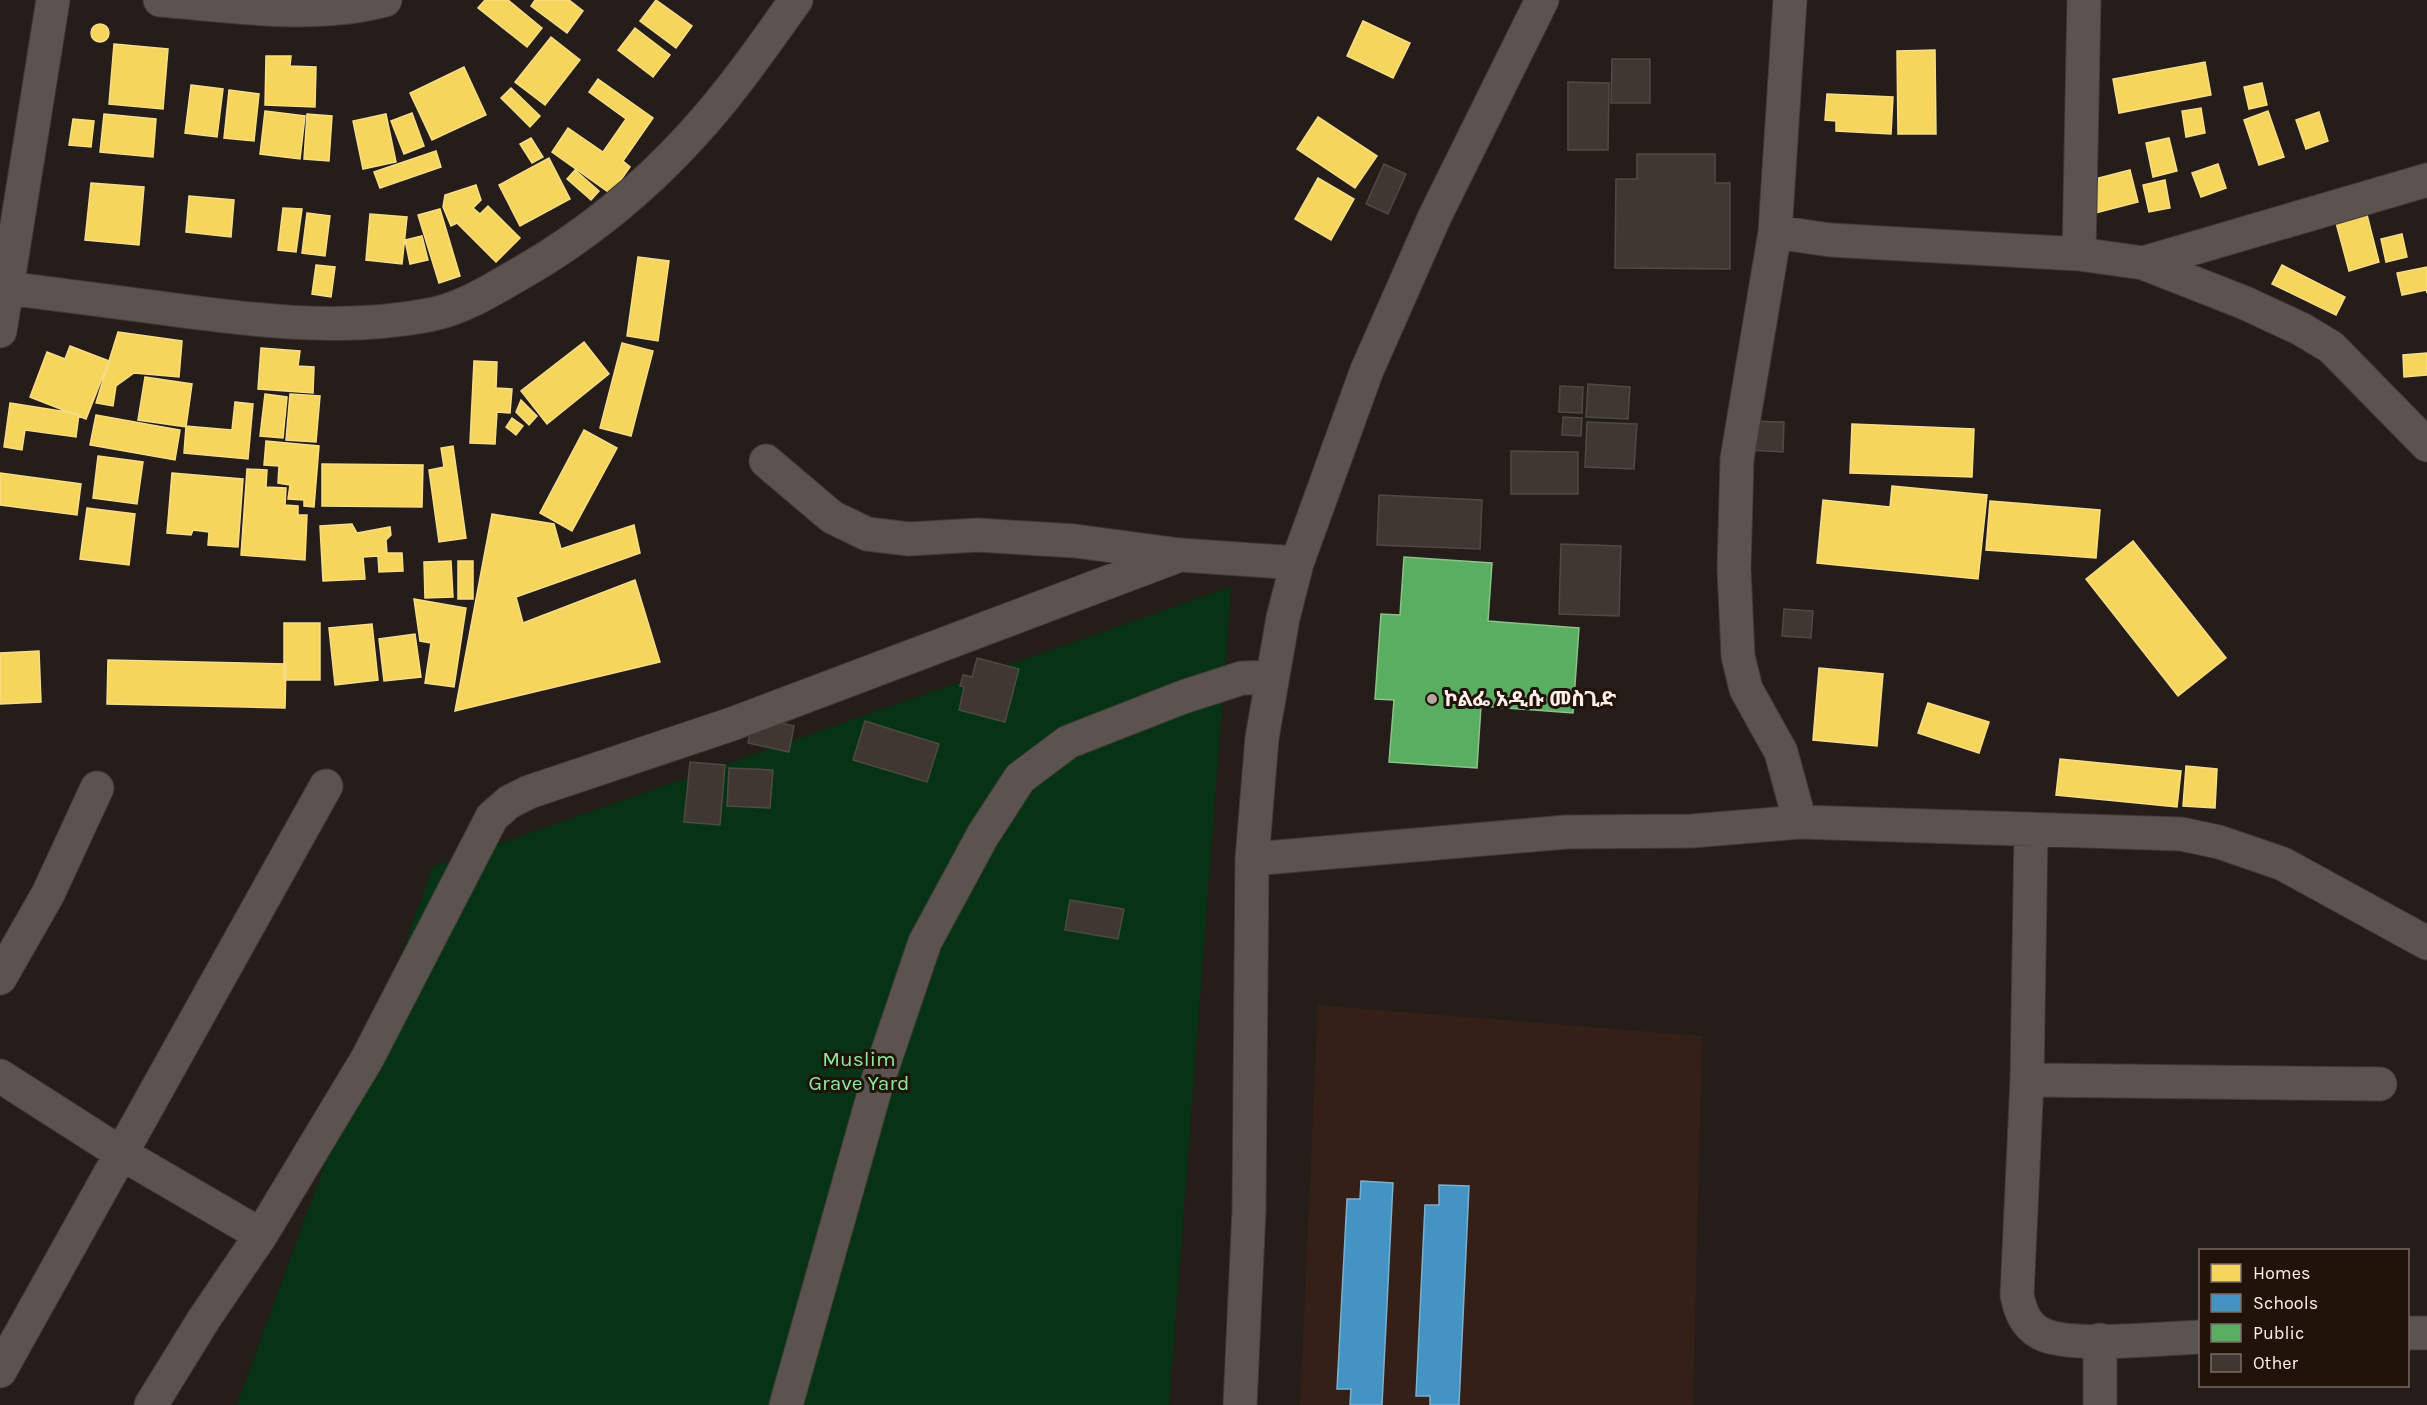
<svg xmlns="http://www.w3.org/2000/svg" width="2427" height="1405" font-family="Karla,'Noto Sans Ethiopic',sans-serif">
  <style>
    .built { fill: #342016 }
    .green { fill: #053313 }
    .homes { fill: #f6d55c; stroke: #f8dd87; stroke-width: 1.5 }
    .schools { fill: #4393c3; stroke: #7bafcf; stroke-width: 1.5 }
    .public { fill: #5aae61; stroke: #8bc28a; stroke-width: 1.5 }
    .building { fill: #3f3832; stroke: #4f4944; stroke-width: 1.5 }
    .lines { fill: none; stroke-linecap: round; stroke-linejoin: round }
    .minor-casing { stroke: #413a37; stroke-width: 35 }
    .minor { stroke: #5b534f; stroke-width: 33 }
    .poi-dot { fill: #b1a7a2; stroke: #21120a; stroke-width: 2 }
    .labels { text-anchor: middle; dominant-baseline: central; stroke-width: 6; stroke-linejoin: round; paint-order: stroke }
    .poi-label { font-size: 21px; font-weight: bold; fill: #fdf1eb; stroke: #21120a; text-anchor: start }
    .park-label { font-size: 21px; fill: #8aec9d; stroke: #21120a }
  </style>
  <rect width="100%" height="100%" fill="#251d19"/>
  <!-- built -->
  <path class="built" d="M1318,1005L1702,1036L1693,1405H1300Z"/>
  <!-- green -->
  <path class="green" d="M1231,587L1169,1405H237L433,867Z"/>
  <!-- homes -->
  <path class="homes" d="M485,0H508L542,28L527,47L478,8Z
    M535,0H569L583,11L567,33L531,6Z
    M656,0L692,26L676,48L640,21Z
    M1363,21L1410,43L1393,78L1347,56Z
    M91 33a9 9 0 1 1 18 0a9 9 0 1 1-18 0Z
    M635,28L670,55L653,77L618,50Z
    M551,37L580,60L545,105L515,82Z
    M114,44L168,49L163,109L109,104Z
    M1935,50L1936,134H1898L1897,51Z
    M266,56H291L290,66L316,67L315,107L265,105Z
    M2205,62L2211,95L2119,113L2113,79Z
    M464,67L486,115L432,140L410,93Z
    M598,79L653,118L623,161L630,167L611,194L552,152L568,128L603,152L626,119L589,92Z
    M2262,83L2267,105L2249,109L2244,87Z
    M191,85L223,89L217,137L185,133Z
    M511,88L540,116L530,127L501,98Z
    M229,90L259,94L254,141L224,138Z
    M1827,94L1893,97L1891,134L1836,131V121L1825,120Z
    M2201,108L2205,133L2186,137L2182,111Z
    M265,111L305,116L300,159L260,154Z
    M2268,111L2284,157L2259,165L2244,120Z
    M2319,112L2328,141L2306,149L2296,120Z
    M412,113L424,146L404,154L391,121Z
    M104,114L156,119L153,157L100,152Z
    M307,114L332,116L329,161L304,159Z
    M386,114L396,162L363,169L353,121Z
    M1318,117L1377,156L1355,188L1297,149Z
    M73,119L94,121L91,147L69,145Z
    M531,138L543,157L532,163L520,144Z
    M2169,138L2177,171L2153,177L2146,143Z
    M436,151L441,167L380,188L374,172Z
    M549,158L570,199L520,226L499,185Z
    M2218,164L2226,188L2201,197L2192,173Z
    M575,170L599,191L591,200L567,179Z
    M2130,170L2138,202L2095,213L2087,181Z
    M1318,178L1354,199L1331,240L1295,219Z
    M2165,180L2170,208L2149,212L2143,185Z
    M91,183L144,187L139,245L85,240Z
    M476,185L481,200L473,208L480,214L488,206L520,238L496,262L457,223L451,226L443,207L445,195Z
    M189,196L234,200L231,237L186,232Z
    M283,208L302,209L296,252L278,250Z
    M440,209L460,276L439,283L418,215Z
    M2366,211L2379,262L2349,271L2335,219Z
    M307,213L330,216L325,256L302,253Z
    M370,214L407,217L402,264L366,260Z
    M2402,234L2407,257L2386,262L2381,239Z
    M422,236L428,260L410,264L405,240Z
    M638,257L669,261L658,341L627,336Z
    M316,265L335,267L331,297L312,294Z
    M2282,265L2345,297L2336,315L2272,284Z
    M2427,267V293L2426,290L2402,295L2397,273Z
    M118,332L182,341L179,377L134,373L116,386L113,406L96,403Z
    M584,342L609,374L547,424L521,391Z
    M622,343L653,351L631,436L600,428Z
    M70,346L109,361L86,419L30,397L47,352L65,359Z
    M261,348L300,351L298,366L314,367L313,393L258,389Z
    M2427,353V375L2404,377L2403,355Z
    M474,361L497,362L496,388L512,389L510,413L497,412L495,444L470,443Z
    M145,377L192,384L186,427L138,420Z
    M265,394L287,397L283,438L260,436Z
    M290,394L320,396L316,442L286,440Z
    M521,400L537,416L529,425L516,412Z
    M235,402L253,404L248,459L184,453L186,426L232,430Z
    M10,403L79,414L76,437L25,430L22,450L4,447Z
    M96,415L180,430L175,460L90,445Z
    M512,418L523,426L516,435L506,427Z
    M1852,424L1974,429L1972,477L1850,473Z
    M584,430L617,448L572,531L540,513Z
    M266,441L319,446L314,507L304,506V500L288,499L290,485L278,483L279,466L264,465Z
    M453,446L466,538L439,542L429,470L444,467L441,448Z
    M98,456L143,462L137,504L93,498Z
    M322,464L423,465L422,507L322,506Z
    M247,469L267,470L266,487L286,488L285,505L298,506V515H307L305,560L241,555Z
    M0,473L81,484L77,515L0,505Z
    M172,473L243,479L238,547L208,545L209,532L193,530L191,535L167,533Z
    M1892,486L1987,495L1978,579L1817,563L1823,500L1890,507Z
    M1990,501L2100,510L2096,558L1986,550Z
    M87,508L135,514L129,565L80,559Z
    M492,514L554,524L561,549L634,525L640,553L516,597L523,623L635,580L660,662L455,711Z
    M352,524L357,533L390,527L391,535L386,540L387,553H402L403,571L379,572L378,556L363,557L365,579L323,581L320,526Z
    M2133,541L2226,658L2178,696L2086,579Z
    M451,561L453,597L425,598L424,562Z
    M458,561H473V599H458Z
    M414,599L466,608L454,687L425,683L431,643L420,641Z
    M284,623H320V680H284Z
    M372,624L378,680L335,685L329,628Z
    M415,634L421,677L384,681L379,639Z
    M39,651L41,702L0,704V653Z
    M108,660L286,664L285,708L107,704Z
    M1819,668L1883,674L1877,746L1813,740Z
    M1928,703L1989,722L1979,753L1918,733Z
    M2060,759L2181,771L2177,807L2056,795Z
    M2186,766L2217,769L2215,808L2183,806Z"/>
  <!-- schools -->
  <path class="schools" d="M1361,1181L1393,1183L1382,1405H1350L1351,1389H1337L1347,1199H1360Z
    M1439,1185L1469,1186L1459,1405H1430V1396H1416L1425,1205H1439Z"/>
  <!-- public -->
  <path class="public" d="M1404,557L1492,563L1488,621L1579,628L1573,713L1481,706L1477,768L1389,762L1394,700L1375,699L1381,614L1400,615Z"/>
  <!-- building -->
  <path class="building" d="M1612,59H1650V103H1611Z
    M1568,82L1609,83L1608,150H1568Z
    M1637,154H1715V183H1730V269L1615,268L1616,179H1637Z
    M1384,164L1406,174L1388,214L1366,204Z
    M1588,384L1630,387L1628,419L1586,417Z
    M1560,386L1583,387L1582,413L1559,412Z
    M1563,417L1582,418L1581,436L1562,435Z
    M1750,421L1784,422L1783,452L1749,450Z
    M1587,422L1637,424L1634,469L1585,467Z
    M1511,451L1578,452V494H1511Z
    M1379,495L1482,500L1480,549L1377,545Z
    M1561,544L1621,546L1619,616L1559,614Z
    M1784,609L1813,611L1811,638L1782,636Z
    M977,658L1019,669L1005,722L959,710L964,687L960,686L963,675L972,677Z
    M754,717L794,726L789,752L748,743Z
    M865,721L939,744L927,782L853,760Z
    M690,762L725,765L720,825L684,822Z
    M729,768L773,770L770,808L727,806Z
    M1070,900L1124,909L1118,939L1065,930Z"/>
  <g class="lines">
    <defs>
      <path id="minor" d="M160,0C234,6 312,19 385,0
        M1790,0L1775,232L1737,459L1734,569L1738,656L1746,689L1781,752L1800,822
        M1775,232L1830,240L2079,254L2143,263L2245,303L2301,329L2331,347L2427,445
        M2079,254L2084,0
        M2143,263L2427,180
        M0,287C54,294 107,301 161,308C249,320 341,332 429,315C460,309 487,293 514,277C580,240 640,192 691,136C730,94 763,46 796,0
        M0,331L53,0
        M766,461L832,517L867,534L909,539L978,535L1075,541L1180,555L1297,563
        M2031,830L2027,1080L2017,1295C2020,1310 2025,1325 2040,1333C2066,1349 2166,1338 2200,1337
        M1252,859L1566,832L1692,831L1800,822L2181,834L2219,842L2283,864L2427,943
        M0,978L48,894L97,788
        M0,1076L122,1154L261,1235
        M2027,1080L2380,1084
        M2408,1333H2427
        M2100,1340V1405
        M0,1371L326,786
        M151,1405L204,1319L261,1235L367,1059L492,817L509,802L529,792L732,724L1180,555
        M786,1405L877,1083L925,942L983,835L1020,778L1068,742L1183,697L1242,678L1271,677
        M1240,1405L1249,1210L1252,859L1262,738L1283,618L1297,563L1367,370L1435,216L1542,0"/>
    </defs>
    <!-- minor casing -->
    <use href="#minor" class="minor-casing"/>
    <!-- minor -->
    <use href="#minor" class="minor"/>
  </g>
  <!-- markers -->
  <circle class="poi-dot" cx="1432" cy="699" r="6"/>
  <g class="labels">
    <!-- poi labels -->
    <g class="poi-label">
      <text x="1444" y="699">ኮልፌ አዲሱ መስጊድ</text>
    </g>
    <!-- park labels -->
    <g class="park-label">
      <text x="859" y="1059">Muslim<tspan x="859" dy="24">Grave Yard</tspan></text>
    </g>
  </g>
  <!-- legend -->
  <rect x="2199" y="1249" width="210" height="138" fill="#21120a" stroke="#796b64" stroke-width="1.5"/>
  <rect x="2211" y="1264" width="30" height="18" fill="#f6d55c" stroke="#796b64" stroke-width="1.5"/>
  <text x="2253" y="1279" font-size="18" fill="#fdf1eb">Homes</text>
  <rect x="2211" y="1294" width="30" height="18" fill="#4393c3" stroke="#796b64" stroke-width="1.5"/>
  <text x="2253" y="1309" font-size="18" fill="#fdf1eb">Schools</text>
  <rect x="2211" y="1324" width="30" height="18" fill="#5aae61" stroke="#796b64" stroke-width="1.5"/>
  <text x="2253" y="1339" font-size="18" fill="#fdf1eb">Public</text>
  <rect x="2211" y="1354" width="30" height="18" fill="#3f3832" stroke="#796b64" stroke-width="1.5"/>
  <text x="2253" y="1369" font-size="18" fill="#fdf1eb">Other</text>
</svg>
